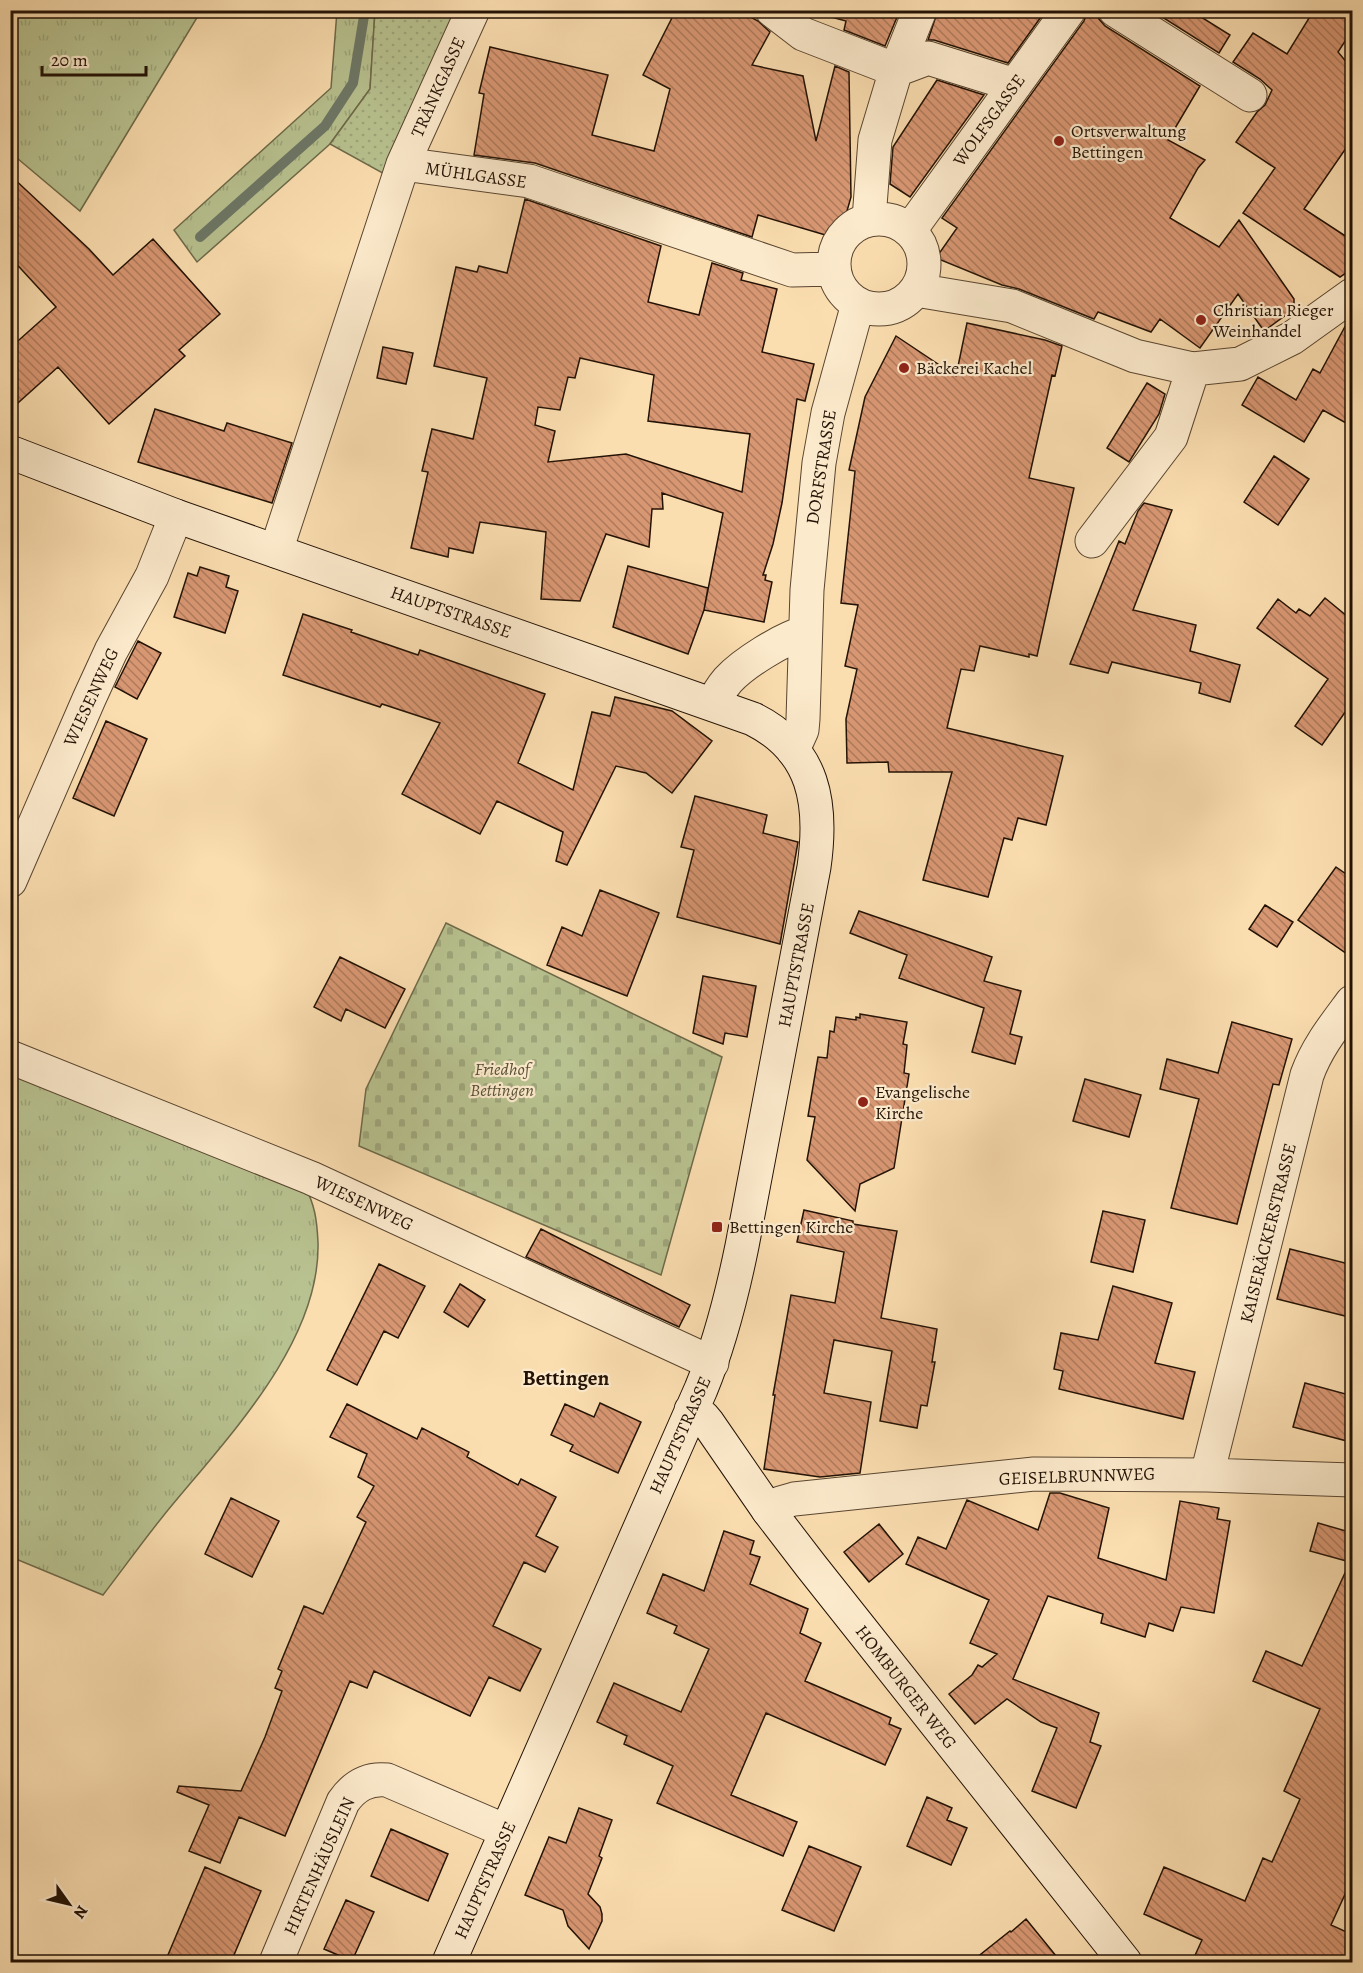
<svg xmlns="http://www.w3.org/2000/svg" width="1363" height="1973" font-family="Alegreya,serif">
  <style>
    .grass { fill: url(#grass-tufts); stroke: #6e6a4a; stroke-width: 1.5 }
    .cemetery { fill: url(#cemetery-stones); stroke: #6e6a4a; stroke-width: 1.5 }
    .garden { fill: url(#garden-dots); stroke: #6e6a4a; stroke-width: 1.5 }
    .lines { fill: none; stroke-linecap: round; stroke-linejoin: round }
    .stream { stroke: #6d7867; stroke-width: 10 }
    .building { fill: url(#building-back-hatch); stroke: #231205; stroke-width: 1.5; fill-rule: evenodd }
    .street-casing { stroke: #594530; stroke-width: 35 }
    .secondary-casing { stroke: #231205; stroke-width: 35 }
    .street { stroke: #fceacc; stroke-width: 33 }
    .secondary { stroke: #fceacc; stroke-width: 33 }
    .poi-dot { fill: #8f2418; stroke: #fceacc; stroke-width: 2 }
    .labels { text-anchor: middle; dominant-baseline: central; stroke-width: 4.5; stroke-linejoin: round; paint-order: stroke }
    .street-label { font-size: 18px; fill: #231205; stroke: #fceacc }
    .poi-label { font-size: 18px; fill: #231205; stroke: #fceacc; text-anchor: start }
    .park-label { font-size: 18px; font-style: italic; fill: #575036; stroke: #fceacc }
    .quarter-label { font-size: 21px; font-weight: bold; fill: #231205; stroke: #fceacc }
  </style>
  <defs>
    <pattern id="grass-tufts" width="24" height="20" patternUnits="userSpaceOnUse" patternTransform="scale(1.5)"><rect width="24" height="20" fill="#b8c290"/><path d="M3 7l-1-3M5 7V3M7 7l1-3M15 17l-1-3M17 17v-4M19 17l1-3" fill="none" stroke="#9ea67b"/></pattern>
    <pattern id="cemetery-stones" width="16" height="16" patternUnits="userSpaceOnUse" patternTransform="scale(1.5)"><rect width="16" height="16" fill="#b8c290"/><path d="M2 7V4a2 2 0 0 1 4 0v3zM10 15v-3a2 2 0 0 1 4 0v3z" fill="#9ea67b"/></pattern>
    <pattern id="garden-dots" width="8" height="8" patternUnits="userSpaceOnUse" patternTransform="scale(1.5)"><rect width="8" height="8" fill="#b8c290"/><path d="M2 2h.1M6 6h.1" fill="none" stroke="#9ea67b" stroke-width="1.8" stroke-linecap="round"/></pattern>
    <pattern id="building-back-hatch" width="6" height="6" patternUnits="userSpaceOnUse" patternTransform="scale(1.5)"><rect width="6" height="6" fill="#d89773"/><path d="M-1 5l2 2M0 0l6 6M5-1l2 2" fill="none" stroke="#af7a5c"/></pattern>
  </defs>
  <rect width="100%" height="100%" fill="#fbdeb0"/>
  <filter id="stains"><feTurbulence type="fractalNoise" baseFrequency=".00333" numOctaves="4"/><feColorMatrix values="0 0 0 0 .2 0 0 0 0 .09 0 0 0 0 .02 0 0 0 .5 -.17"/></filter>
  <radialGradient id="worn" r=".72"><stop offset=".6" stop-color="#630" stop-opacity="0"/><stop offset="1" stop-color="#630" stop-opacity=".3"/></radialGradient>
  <!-- grass -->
  <path class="grass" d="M10,11H201L80,211L11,153Z
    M337,11H375L370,89L330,144L197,262L174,230L331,88Z
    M11,1064L304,1185C315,1204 317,1221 318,1242C321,1344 224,1441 164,1515C143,1541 123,1569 103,1595L11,1557L10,1449L16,1434L10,1432Z"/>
  <!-- cemetery -->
  <path class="cemetery" d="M446,923L722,1057L661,1275L359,1146L366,1089Z"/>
  <!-- garden -->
  <path class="garden" d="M375,11H473L397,181L330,144L370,89Z"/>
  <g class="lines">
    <!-- stream -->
    <path class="stream" d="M200,237L325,126L353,83L365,10"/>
  </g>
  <!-- building -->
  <path class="building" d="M676,10H738L758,21L770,32L752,65L803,76L816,141L835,66L849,72L851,197L839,239L758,215L752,237L535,163L474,155L484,94L479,93L490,47L608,75L592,135L654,151L670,89L643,75Z
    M832,10H900L885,46L844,30L846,21L831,17Z
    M938,10H1046L1008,63L934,40H928Z
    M1088,10H1096L1099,19L1105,26L1200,86L1168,140L1205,160L1198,168L1170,218L1219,247L1239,220L1294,299V309L1264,331L1238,294L1200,348L1160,319L1151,332L1098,312L1094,319L1019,289L1002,285L936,258L957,228L942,218L1084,21Z
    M1151,10H1190L1230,35L1219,53Z
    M1314,10H1353V29L1338,52L1353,70V138L1304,209L1353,241V268L1340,277L1243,213L1275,168L1236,142L1257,112L1265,105L1272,90L1260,79L1233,62L1253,33L1287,54Z
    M937,80L984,95L910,197L890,184L893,147Z
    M10,175L89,249L113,275L153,239L220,314L179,350L185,356L109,424L58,367L10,410V348L56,307L10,257Z
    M525,199L661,246L648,302L699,315L712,263L743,273L741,280L777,289L762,352L814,364L805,401L797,399L782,503L773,544L763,575H766L765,580L772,582L764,622L704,610L723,513L662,493L663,509H652L649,547L606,534L580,601L541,599L546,532L480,522L473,553L449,548L448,557L411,548L428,472L422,471L432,429L473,439L487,378L434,366L456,267L477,272L479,266L507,273ZM580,358L654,375L648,421L750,434L742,492L626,454L548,462L555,431L535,425L538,407L560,410L568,377L575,378Z
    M1353,318V427L1323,410L1304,442L1242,405L1258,377L1296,400L1313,369L1320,373L1348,321Z
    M967,323L1045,340L1062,346L1055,376L1052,375L1029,478L1074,488L1037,656L1029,654V657L980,646L974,671L961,669L947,728L1063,756L1046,825L1018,818L1012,840L1004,838L988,897L923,880L952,772H889L888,762L847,763L846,719L857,669L845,666L858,605L841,603L855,471L849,470L865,397L896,336L956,376Z
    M383,347L413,353L406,384L377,378Z
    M1147,383L1165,394L1159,414L1129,462L1107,448Z
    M155,409L224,431L227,423L292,443L272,503L138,462Z
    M1274,456L1309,479L1278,525L1244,502Z
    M1144,503L1172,510L1133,610L1196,625L1190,651L1240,665L1230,702L1199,693L1201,683L1112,662L1108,673L1070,664L1119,541L1125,544L1138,511Z
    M628,566L708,588L704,610L688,654L613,627Z
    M200,567L229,576L226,587L238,591L225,633L174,617L188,573L197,576Z
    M1325,598L1353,621V701L1322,745L1295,726L1328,679L1257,628L1278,599L1296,613L1299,609L1310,616Z
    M303,614L352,630L351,632L418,655L420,650L545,694L518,763L573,790L592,712L610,716L615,697L672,711L712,741L672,793L646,773L616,766L567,865L556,861L563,832L497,801L480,834L402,794L440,723L382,704L380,707L283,675Z
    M138,641L161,653L137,699L115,687Z
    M106,721L147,739L114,816L73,798Z
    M695,796L767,815L763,833L798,842L780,944L677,917L694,850L681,847Z
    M1336,867L1353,879V958L1298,920Z
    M600,890L659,913L627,996L547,965L562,927L582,936Z
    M1265,905L1293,922L1277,947L1249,929Z
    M859,911L992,957L984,981L1021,991L1010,1034L1022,1037L1015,1064L972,1052L984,1008L899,978L907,955L850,933Z
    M340,957L405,989L385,1028L346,1009L341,1021L314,1007Z
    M703,976L756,986L747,1037L725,1033L723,1044L693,1033Z
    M860,1014L907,1022L903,1044L907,1045L904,1073L909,1074L894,1168L860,1184L855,1211L807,1160L815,1117L808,1116L818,1057L827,1058L830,1031L834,1032L836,1017L856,1020V1017L860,1018Z
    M1232,1022L1292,1039L1279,1085L1273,1084L1237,1224L1171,1208L1199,1099L1160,1089L1167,1059L1218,1073Z
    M1085,1079L1141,1095L1129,1137L1073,1121Z
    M804,1210L853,1221V1224L897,1231L881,1318L937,1329L932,1362H935L927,1406L921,1405L917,1428L880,1421L892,1351L834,1340L824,1393L871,1402L860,1473L820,1477L764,1469L775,1395H773L791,1295L835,1303L844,1252L797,1242Z
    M1103,1211L1145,1220L1133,1272L1091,1262Z
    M541,1229L690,1305L679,1327L526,1257Z
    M1290,1249L1353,1265V1318L1277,1299Z
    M379,1264L425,1286L398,1338L384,1331L357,1385L327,1370Z
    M460,1284L485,1300L468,1327L444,1312Z
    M1113,1286L1172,1303L1155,1363L1195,1372L1183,1419L1059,1389L1063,1371L1054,1369L1061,1333L1098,1340Z
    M1305,1383L1353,1396V1420L1347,1441L1293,1427Z
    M600,1403L641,1422L618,1473L570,1451L573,1445L551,1435L565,1404L594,1417Z
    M347,1404L417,1439L422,1428L469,1452L467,1457L518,1485L521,1479L556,1497L536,1536L558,1547L545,1572L524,1562L493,1626L541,1649L520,1691L489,1677L470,1716L374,1671L367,1688L350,1681L285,1836L239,1817L220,1863L189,1851L209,1805L177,1792L179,1786L241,1791L265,1737L282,1691L275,1688L282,1671L278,1669L304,1606L323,1614L366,1522L357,1517L374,1486L358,1477L367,1454L330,1437Z
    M1050,1493H1060L1109,1508L1098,1558L1166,1580L1180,1501L1219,1508L1217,1519L1230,1521L1214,1613L1181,1607L1173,1631L1149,1623L1145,1637L1101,1623L1103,1614L1048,1596L1013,1679L1099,1713L1090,1742L1101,1746L1076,1808L1032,1791L1057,1728L1041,1722L1007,1699L975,1724L949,1694L972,1675L978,1665L982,1667L997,1654L970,1643L989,1600L906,1564L918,1537L946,1549L967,1500L1038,1530Z
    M231,1498L279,1521L252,1577L205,1554Z
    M1318,1523L1353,1533V1877L1331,1925L1353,1935V1962H1192L1202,1940L1144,1914L1164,1867L1245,1901L1263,1858L1272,1862L1300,1799L1284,1791L1320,1709L1253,1681L1266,1651L1302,1666L1350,1562L1310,1551Z
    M879,1524L903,1554L869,1582L844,1552Z
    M724,1531L754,1541L750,1554L760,1557L750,1584L808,1609L800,1633L821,1643L805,1681L891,1718L889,1724L901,1729L885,1765L766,1713L731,1795L797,1822L783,1856L657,1803L673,1766L624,1744L627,1736L597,1722L614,1683L681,1712L709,1649L674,1633L677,1626L647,1613L663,1574L704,1591Z
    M927,1797L952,1808L947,1820L967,1828L951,1865L907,1846Z
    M579,1808L612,1820L599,1856L602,1858L588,1894L600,1907L602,1914V1921L589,1949L568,1926L563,1910L525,1895L549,1837L566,1843Z
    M391,1829L448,1854L428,1901L371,1876Z
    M809,1846L861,1867L834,1931L782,1910Z
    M205,1867L261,1891L231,1962H165Z
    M346,1900L374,1912L352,1961L324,1949Z
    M1026,1919L1061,1962H971L1010,1931L1011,1932Z"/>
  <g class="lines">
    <defs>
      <path id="street" d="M772,10L803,34L896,70L875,140L869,219
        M920,10L896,70L928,58L1015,85
        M1115,10L1250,95
        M403,164L473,10
        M834 264a45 45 0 1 1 90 0a45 45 0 1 1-90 0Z
        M910,230L1069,10
        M916,290L1012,306L1135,356L1193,369L1240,364L1292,338L1352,295
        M1092,541L1171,437L1193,369
        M276,551L403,164L529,181L792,270L834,269
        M713,704C717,695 722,687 728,680C744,663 782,639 804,633
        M793,750L802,730L803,719L807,590L819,463L828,413L858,304
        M10,881L89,699L111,651L152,576L176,516
        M10,1057L311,1178L712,1363
        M1207,1475L1307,1075C1317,1047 1335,1025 1352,1002
        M768,1510L780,1503L794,1499L1034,1474L1207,1475L1352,1480
        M276,1962L343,1802C354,1786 368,1778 387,1780L506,1831"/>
      <path id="secondary" d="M10,452L176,516L753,719C815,750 823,804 814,867L742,1246C732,1295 720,1343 701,1389L449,1962
        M691,1410L703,1417L708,1423L768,1510L811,1566L1125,1962"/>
    </defs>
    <!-- street casing -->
    <use href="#street" class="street-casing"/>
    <!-- secondary casing -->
    <use href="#secondary" class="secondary-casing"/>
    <!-- street -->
    <use href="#street" class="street"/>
    <!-- secondary -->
    <use href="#secondary" class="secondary"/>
  </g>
  <!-- markers -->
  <g class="poi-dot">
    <circle cx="1059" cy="141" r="6"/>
    <circle cx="1201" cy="320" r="6"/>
    <circle cx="904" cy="368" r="6"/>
    <circle cx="863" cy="1102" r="6"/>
    <rect x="711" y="1221" width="12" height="12" rx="3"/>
  </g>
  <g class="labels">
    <!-- street labels -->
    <g class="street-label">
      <text transform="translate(438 87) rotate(-66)">TRÄNKGASSE</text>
      <text transform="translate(989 120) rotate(-54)">WOLFSGASSE</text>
      <text transform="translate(476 175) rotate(8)">MÜHLGASSE</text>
      <text transform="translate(821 467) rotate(-81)">DORFSTRASSE</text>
      <text transform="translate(451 612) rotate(19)">HAUPTSTRASSE</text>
      <text transform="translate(91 697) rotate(-65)">WIESENWEG</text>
      <text transform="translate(796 965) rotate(-79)">HAUPTSTRASSE</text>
      <text transform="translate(364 1203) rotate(25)">WIESENWEG</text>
      <text transform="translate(1268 1233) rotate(-76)">KAISERÄCKERSTRASSE</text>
      <text transform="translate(680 1435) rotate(-66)">HAUPTSTRASSE</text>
      <text transform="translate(1077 1476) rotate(-2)">GEISELBRUNNWEG</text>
      <text transform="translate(906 1687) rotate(52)">HOMBURGER WEG</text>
      <text transform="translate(319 1866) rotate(-66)">HIRTENHÄUSLEIN</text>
      <text transform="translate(485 1880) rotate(-66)">HAUPTSTRASSE</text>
    </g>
    <!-- poi labels -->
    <g class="poi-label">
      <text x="1071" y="131">Ortsverwaltung<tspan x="1071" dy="21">Bettingen</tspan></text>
      <text x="1213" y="310">Christian Rieger<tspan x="1213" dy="21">Weinhandel</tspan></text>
      <text x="916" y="368">Bäckerei Kachel</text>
      <text x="875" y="1092">Evangelische<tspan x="875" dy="21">Kirche</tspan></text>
      <text x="729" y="1227">Bettingen Kirche</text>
    </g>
    <!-- park labels -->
    <g class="park-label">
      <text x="502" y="1069">Friedhof<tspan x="502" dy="21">Bettingen</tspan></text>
    </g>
    <!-- quarter labels -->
    <g class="quarter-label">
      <text x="566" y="1378">Bettingen</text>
    </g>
  </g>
  <!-- margin -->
  <rect width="1363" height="1973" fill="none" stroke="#fbdeb0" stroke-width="36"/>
  <rect x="12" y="12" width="1339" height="1949" fill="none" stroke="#231205" stroke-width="3"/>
  <rect x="18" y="18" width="1327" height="1937" fill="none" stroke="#231205" stroke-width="1.5"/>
  <!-- north arrow -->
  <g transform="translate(69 1904) rotate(124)" stroke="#fceacc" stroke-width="4.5" paint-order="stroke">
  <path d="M0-4.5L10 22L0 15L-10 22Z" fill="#231205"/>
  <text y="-9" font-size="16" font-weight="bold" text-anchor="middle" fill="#231205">N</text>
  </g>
  <!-- scale -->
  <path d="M42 66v9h104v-9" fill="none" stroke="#231205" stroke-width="3"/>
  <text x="51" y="66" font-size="18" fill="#231205" stroke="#fceacc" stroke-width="4.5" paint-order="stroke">20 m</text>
  <rect width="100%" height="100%" filter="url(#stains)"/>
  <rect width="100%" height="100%" fill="url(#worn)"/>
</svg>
